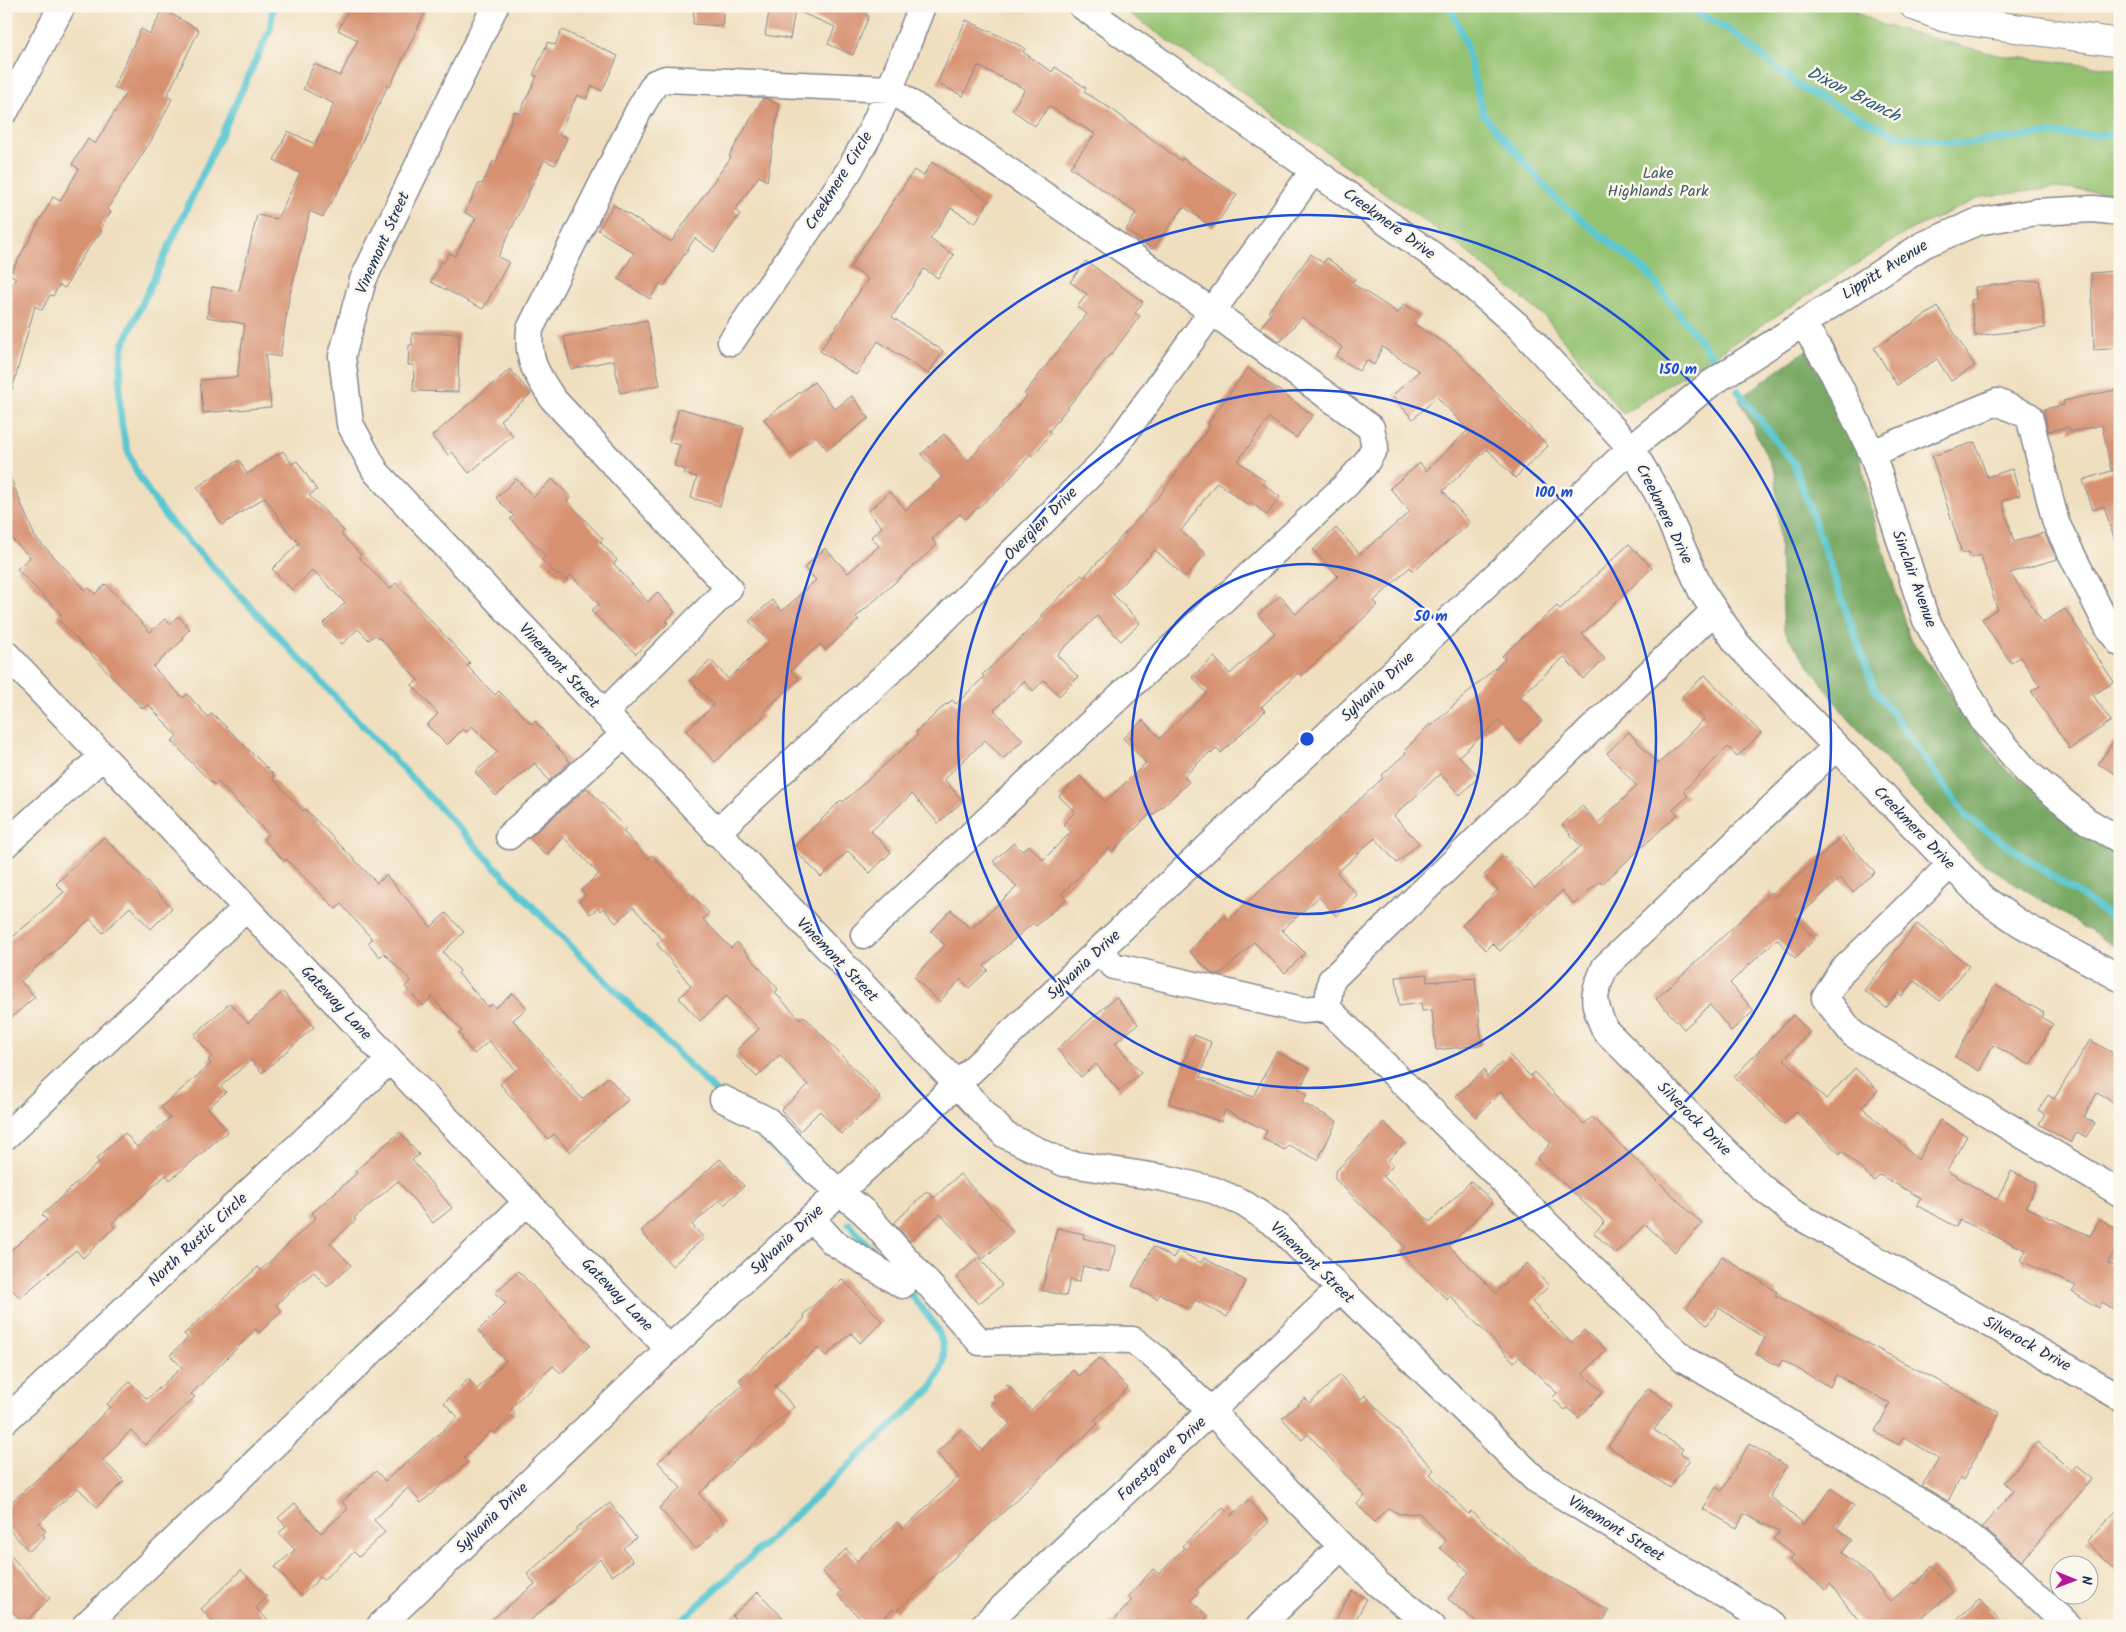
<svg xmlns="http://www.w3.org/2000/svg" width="2126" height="1632" font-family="Kalam,sans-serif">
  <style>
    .green { fill: #95c271; stroke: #587868 }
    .forest { fill: #78a863; stroke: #4a6c60 }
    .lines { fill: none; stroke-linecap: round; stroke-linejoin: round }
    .stream { stroke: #5ac7d1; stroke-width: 7 }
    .building { fill: #d79171 }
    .minor-casing { stroke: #86878e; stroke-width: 29 }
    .major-casing { stroke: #86878e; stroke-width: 30 }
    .minor { stroke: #fff; stroke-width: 26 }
    .major { stroke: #fff; stroke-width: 28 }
    .ring { fill: none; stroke: #1d4ed8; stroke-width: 2.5 }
    .labels { text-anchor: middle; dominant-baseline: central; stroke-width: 5; stroke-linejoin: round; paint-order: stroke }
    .park-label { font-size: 16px; fill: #405b64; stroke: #fbf7ec }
    .street-label { font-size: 16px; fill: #1b2f5e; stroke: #fbf7ec }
    .water-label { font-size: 18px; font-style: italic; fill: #2e5d80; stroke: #fbf7ec }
    .centre { fill: #1d4ed8; stroke: #fbf7ec; stroke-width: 2.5 }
    .ring-label { font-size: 15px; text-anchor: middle; font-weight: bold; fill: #1d4ed8; stroke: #fbf7ec; stroke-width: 5; stroke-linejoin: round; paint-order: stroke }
  </style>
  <rect width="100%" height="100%" fill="#fbf7ec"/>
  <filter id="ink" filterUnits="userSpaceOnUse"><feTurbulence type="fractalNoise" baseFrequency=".02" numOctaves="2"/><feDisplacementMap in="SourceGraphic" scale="10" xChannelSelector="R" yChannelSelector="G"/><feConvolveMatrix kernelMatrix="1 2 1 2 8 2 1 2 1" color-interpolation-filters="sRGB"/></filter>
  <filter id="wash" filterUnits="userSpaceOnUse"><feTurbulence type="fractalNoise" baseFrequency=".0096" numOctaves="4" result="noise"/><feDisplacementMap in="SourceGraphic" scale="20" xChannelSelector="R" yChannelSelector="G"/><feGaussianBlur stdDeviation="1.12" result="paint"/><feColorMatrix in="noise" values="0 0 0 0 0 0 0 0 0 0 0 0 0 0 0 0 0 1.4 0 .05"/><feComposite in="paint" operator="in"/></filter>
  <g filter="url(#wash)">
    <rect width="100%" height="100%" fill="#f0dfbf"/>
    <!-- green -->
    <path class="green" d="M1119,6H1843L1883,25L1997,55L2120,69V194L2055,188L1982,197L1910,230L1623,414L1545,317L1456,243Z"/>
    <!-- forest -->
    <path class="forest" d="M1831,332L1875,522L1909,637L2006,770L2120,839V950L1974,857L1845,715L1784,631L1776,475L1739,399Z"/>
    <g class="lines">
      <!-- stream -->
      <path class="stream" d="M273,6L270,30L123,345C118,388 116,429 135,469C143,485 155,500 164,515L552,927L719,1095
        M1450,6L1464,38L1483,114L1558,201L1647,272L1715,360
        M1684,6L1731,31L1803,89L1896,135L1960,144L2044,134L2120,135
        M1738,391L1794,464L1873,686L1967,817L2120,923
        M747,1122L805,1180
        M849,1224L878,1257
        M676,1626L931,1389C935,1381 941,1372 943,1363C948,1332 923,1310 905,1288"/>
    </g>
    <g id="blocks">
      <!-- building -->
      <path class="building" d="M351,6H428L390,86L388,85L345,179L323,217L310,211L289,298L280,357L265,354L271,407L203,413L200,380L237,377L245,324L207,317L212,287L239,291L257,215L277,219L300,173L274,160L288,131L315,144L334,104L303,89L314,64L340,76L358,40L338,30Z
        M694,6H724L722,26L693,24Z
        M770,6H869L866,15L869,16L853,55L828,44L835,27L795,10L790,39L765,35Z
        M163,9L199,30L167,96L172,99L152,139L107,209L111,212L100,229L102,231L82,257L65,288L59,285L53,296L50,295L42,310L35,306L12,390L6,389V295L16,278L10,274L53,197L60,201L79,169L72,164L88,139L95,144L126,93L114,87L141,29L150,34Z
        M966,20L1025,48L1023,52L1052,72L1055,67L1086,88L1084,92L1113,110L1181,161L1182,158L1237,195L1213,228L1184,207L1152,249L1126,230L1136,213L1070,167L1095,134L1049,106L1035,126L1012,110L1025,89L978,66L963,96L937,83Z
        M562,30L618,56L602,91L592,86L586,99L577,95L559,134L567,138L555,165L544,160L498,257L509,262L483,309L431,282L441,261L444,263L449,253L455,256L476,218L465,213L479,183L482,184L493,161L496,163L514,111L519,114L537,76L533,75L548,42L555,45Z
        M763,98L768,99L779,106L767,181L759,176L735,210L740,214L714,252L695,238L664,286L660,283L650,299L618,279L634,253L598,230L614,205L671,242L731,157L729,156Z
        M932,162L989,201L975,223L951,208L930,239L954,255L938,278L924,269L892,317L943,351L928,374L878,341L856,375L820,351L868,279L850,267L914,170L923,176Z
        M1311,254L1323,263L1327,258L1355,279L1352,283L1398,313L1404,304L1421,315L1414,324L1454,349L1548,446L1515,478L1487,449L1443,491L1470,523L1413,571L1410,567L1374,601L1378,605L1301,676L1298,673L1261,707L1265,711L1221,753L1217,748L1211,754L1210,752L1184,776L1189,782L1152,816L1150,814L1112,852L1109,848L1061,894L1066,899L1036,926L1033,923L984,966L988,970L969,988L961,979L939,1002L914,977L945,945L931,931L951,910L971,929L1017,887L993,861L1014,843L1022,851L1029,845L1043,860L1071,832L1063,824L1075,812L1059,796L1080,776L1105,802L1146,763L1123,738L1143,720L1160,738L1207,693L1192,677L1214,657L1230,674L1275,633L1258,615L1280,596L1296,614L1338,576L1313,550L1336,528L1360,554L1410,512L1390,488L1420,463L1426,471L1468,430L1437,397L1413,419L1392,396L1419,371L1382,347L1374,365L1366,360L1359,371L1336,356L1342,347L1302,317L1280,342L1260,328L1271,314L1268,312Z
        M1086,261L1143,302L1135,313L1140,316L1111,355L1110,354L1049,431L1051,433L1033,456L1031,454L1004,485L965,519L960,514L932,539L937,545L856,617L859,620L826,650L820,644L791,671L799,679L761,714L763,717L715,762L686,731L714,705L690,680L711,660L728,679L769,642L749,621L772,600L782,611L816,580L804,568L825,548L848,573L879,546L871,537L882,527L868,511L890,492L906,510L942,477L921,454L944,434L968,461L1027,396L1024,394L1087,314L1077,307L1087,294L1070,282Z
        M2117,271L2120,288V348L2094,350L2091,273Z
        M2039,280L2045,328L1975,336L1971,300L1976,299L1975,287Z
        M1938,307L1975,366L1951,381L1937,359L1897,385L1874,348Z
        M647,320L660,385L620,393L614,360L571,369L564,337Z
        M412,333H459L458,392L413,391L414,365H408L409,345H412Z
        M1248,368L1313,415L1296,438L1269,418L1238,461L1265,481L1263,484L1280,497L1267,515L1251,502L1248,505L1217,482L1181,531L1206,554L1185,577L1155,550L1113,594L1140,623L1121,641L1097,616L1057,655L1078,677L1059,696L1044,680L1033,691L1024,681L994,710L1023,740L1003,759L985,740L944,779L963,801L938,823L912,794L871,831L891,852L870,873L848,851L821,877L793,848L841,800L843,802L918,735L916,732L946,704L947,705L952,700L956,704L984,677L982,675L1043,617L1041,615L1082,575L1084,577L1161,494L1210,426L1207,425Z
        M510,369L531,394L500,420L513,436L469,473L452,452L448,455L432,436Z
        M814,382L835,409L852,396L869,418L827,450L816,436L791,455L764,419Z
        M2120,389V540L2115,541L2104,506L2093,510L2083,480L2114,470H2111L2102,425L2070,432L2069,427L2048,431L2044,409L2064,405L2063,401Z
        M679,408L744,427L720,506L691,498L697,477L684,474L686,470L674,466L680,445L669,442Z
        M1975,442L1987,477L2012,469L2020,495L2002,501L2014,542L2044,533L2057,559L2010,573L2043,623L2065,609L2114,682L2093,695L2111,721L2070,749L2031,691L2040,686L2020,657L2011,663L1982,619L1997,609L1981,555L1971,558L1969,552L1962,554L1932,456Z
        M283,451L292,464L297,461L317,490L309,495L344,531L341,534L361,555L359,557L390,589L396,583L470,663L467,666L495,695L499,691L531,724L535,721L570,762L549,781L535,763L496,796L475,772L498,752L472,726L466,732L463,729L447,745L427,725L438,714L412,685L418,680L382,640L375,635L369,640L358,629L342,644L323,624L345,603L313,570L292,590L272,569L299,543L288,532L265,497L222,525L197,487L239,460L247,474Z
        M6,467L35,537L86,590L89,588L95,594L106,584L150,632L165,619L170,624L178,616L190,629L182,637L184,639L153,667L183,698L187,694L208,717L212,713L274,775L272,778L303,811L305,809L377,883L386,875L431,927L446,913L464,932L443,952L460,971L458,973L488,1007L492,1004L495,1008L513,993L527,1008L513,1020L582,1099L608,1077L628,1100L570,1152L554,1134L548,1139L500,1084L516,1070L489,1041L474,1054L462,1039L463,1038L459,1033L462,1031L432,997L423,1006L405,987L411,981L384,953L380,957L368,943L372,939L341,904L336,909L286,859L284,861L263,839L268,834L218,782L214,785L191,762L172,741L177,736L148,704L143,709L86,649L57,618L61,614L17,569L30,557L6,533Z
        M516,479L534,497L552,479L571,497L567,501L603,539L600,542L617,560L614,564L648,602L657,592L675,612L666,621L668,623L636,654L591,611L599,604L571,575L566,581L559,574L558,576L542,560L546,556L510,519L514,516L496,498Z
        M1629,544L1652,568L1582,634L1605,659L1583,679L1564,657L1520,697L1542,721L1518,742L1499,720L1459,756L1479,777L1460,795L1440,774L1394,816L1419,843L1397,863L1375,838L1337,873L1358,896L1336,916L1319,897L1282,930L1305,953L1285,973L1254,942L1220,975L1211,973L1189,951L1224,916L1228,920L1383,778L1381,776L1406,753L1404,751L1430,724L1431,726L1505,659L1502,656L1557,606L1560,609Z
        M1705,675L1761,733L1737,757L1728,747L1683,791L1688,796L1673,810L1678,814L1602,884L1600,881L1574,904L1562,891L1500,951L1492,943L1486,950L1462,925L1498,890L1484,875L1504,856L1535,888L1581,846L1562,825L1582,806L1598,823L1637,786L1607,753L1629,732L1658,764L1704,719L1682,696Z
        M2120,732V776L2098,764Z
        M587,788L626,828L623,831L648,859L652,855L688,896L690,893L709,913L703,919L731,948L737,942L778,989L775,993L800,1019L804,1016L881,1097L841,1134L820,1111L800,1131L781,1110L808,1085L780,1055L757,1077L736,1056L740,1052L737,1050L759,1029L726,996L700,1021L679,998L691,986L657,944L662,939L633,907L616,923L603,908L600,911L598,908L590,914L579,901L586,895L581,890L599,874L563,837L546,855L529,838Z
        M1842,836L1875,872L1853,892L1840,878L1796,919L1815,939L1795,958L1777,939L1730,983L1754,1011L1731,1031L1710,1005L1684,1029L1656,999L1771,892L1775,897Z
        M104,837L172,908L151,929L130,907L103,933L90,919L21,981L35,997L6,1022V943L64,892L56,884Z
        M1917,924L1969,966L1940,1001L1914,981L1902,996L1898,993L1886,1008L1864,990Z
        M1427,974V982L1475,978L1482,1045L1436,1050L1432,1010L1422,1011L1421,1003L1399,1006L1396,977Z
        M1995,985L2044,1013L2042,1018L2053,1024L2030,1065L1993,1045L1979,1071L1955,1057Z
        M283,992L314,1027L262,1073L251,1060L221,1086L226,1092L208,1108L228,1131L170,1180L166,1175L112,1223L115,1227L83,1258L76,1250L20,1298L6,1283V1254L47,1220L42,1215L99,1162L96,1159L125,1133L137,1147L170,1118L161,1107L211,1064L208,1060L212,1056L194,1035L230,1003L248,1023Z
        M1116,997L1138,1024L1115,1043L1141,1073L1119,1091L1096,1064L1081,1077L1057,1049Z
        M1793,1015L1810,1032L1784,1059L1826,1099L1855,1068L1878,1090L1862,1107L1918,1160L1940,1120L1967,1136L1947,1171L1997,1200L2011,1171L2037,1183L2026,1207L2090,1236L2100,1219L2120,1231V1242L2108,1263L2120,1269V1313L2102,1302L2099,1308L2072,1292L2076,1286L2021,1261L2026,1250L1960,1220L1956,1227L1917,1205L1921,1198L1880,1175L1874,1181L1842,1151L1840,1154L1796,1112L1784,1125L1734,1077Z
        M1194,1035L1211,1042L1200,1077L1253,1097L1276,1052L1310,1069L1299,1090L1307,1094L1302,1103L1337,1121L1318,1160L1288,1145L1285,1150L1263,1139L1267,1131L1225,1110L1221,1122L1169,1103Z
        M2090,1040L2120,1057V1106L2097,1093L2084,1117L2095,1123L2086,1137L2077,1132L2071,1143L2039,1124L2045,1114L2038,1110L2048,1095L2054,1099Z
        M1509,1055L1530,1076L1534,1072L1584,1124L1592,1117L1702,1224L1675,1252L1645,1224L1616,1254L1594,1233L1605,1222L1537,1159L1551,1143L1501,1092L1476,1117L1456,1096L1485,1069L1486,1078Z
        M1384,1122L1405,1143L1388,1160L1393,1166L1383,1176L1430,1222L1471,1181L1493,1202L1449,1246L1496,1293L1527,1263L1549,1286L1532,1302L1571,1343L1584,1330L1606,1350L1583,1374L1603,1392L1579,1418L1568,1408L1565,1410L1552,1398L1557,1393L1519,1357L1514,1362L1450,1296L1447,1300L1400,1252L1405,1247L1335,1179V1172Z
        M400,1132L419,1155L412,1160L452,1208L433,1223L398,1181L354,1218L356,1220L330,1243L351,1265L327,1287L314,1272L291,1290L276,1305L282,1311L259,1333L256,1329L191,1394L195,1397L145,1445L131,1430L103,1460L124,1481L97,1507L78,1488L39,1523L46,1531L43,1534L45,1537L29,1551L6,1526V1507L54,1464L110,1407L107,1404L130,1382L147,1399L182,1367L170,1355L188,1338L184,1334L258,1267L261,1270L316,1218L312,1213L357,1173L355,1171Z
        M720,1159L744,1186L724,1205L720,1200L692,1225L704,1238L672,1266L641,1231Z
        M960,1174L1013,1232L983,1259L940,1214L910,1241L894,1223L927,1191L934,1198Z
        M1057,1228L1084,1234L1083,1238L1116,1246L1109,1272L1083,1266L1079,1282L1070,1280L1066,1296L1042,1290Z
        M1153,1247L1173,1258L1178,1250L1201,1263L1204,1258L1246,1281L1227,1317L1195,1300L1190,1310L1160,1294L1157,1299L1132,1286Z
        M1722,1256L1777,1292L1775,1295L2000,1413L1963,1480L1960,1478L1948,1501L1922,1486L1939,1458L1903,1437L1899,1445L1875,1432L1890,1403L1836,1375L1830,1387L1782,1360L1779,1366L1756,1354L1765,1338L1719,1308L1707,1325L1687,1308Z
        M979,1257L1002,1285L978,1304L956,1277Z
        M518,1271L590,1345L561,1373L553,1366L518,1400L511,1409L515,1413L494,1434L491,1431L464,1458L468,1462L421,1503L408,1488L374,1520L385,1532L359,1557L354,1552L323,1580L321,1577L301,1596L275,1567L295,1550L279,1533L286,1526L278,1518L295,1503L321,1533L348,1509L342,1502L376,1471L385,1481L458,1417L444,1403L468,1379L477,1389L506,1361L478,1331L506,1303L495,1293Z
        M842,1279L883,1322L860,1343L851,1333L826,1356L818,1348L775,1386L794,1407L699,1494L725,1523L696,1549L659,1508L681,1488L658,1462L743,1385L739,1380L805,1318L803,1315Z
        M1099,1358L1128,1388L1094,1420L1098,1424L896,1612L893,1609L875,1626H867L838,1595L841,1591L822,1572L846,1549L857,1561L897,1522L903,1529L959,1476L936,1453L962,1429L982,1450L1010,1424L991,1405L996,1400L993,1397L1007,1384L1031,1410L1073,1370L1079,1376Z
        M1340,1375L1361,1399L1365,1395L1434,1470L1430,1474L1468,1514L1471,1511L1536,1568L1609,1611L1600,1626H1481L1448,1599L1469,1572L1440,1548L1446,1541L1419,1513L1399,1514L1388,1508L1374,1522L1357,1504L1365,1496L1308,1434L1302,1440L1282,1418L1305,1398L1310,1403Z
        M1648,1388L1672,1404L1654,1430L1683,1449L1680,1453L1690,1459L1670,1488L1608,1446Z
        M2038,1442L2072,1471L2076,1466L2092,1479L2022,1561L1982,1527L2013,1491L2004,1482Z
        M1749,1444L1787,1466L1770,1496L1803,1524L1832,1488L1854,1506L1837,1528L1852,1540L1842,1553L1868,1574L1890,1601L1914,1582L1916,1584L1932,1566L1953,1592L1911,1626H1863L1830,1584L1826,1590L1789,1560L1794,1555L1773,1539L1779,1532L1744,1514L1737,1528L1703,1509L1716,1487L1722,1491Z
        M1248,1500L1269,1522L1196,1590L1199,1592L1191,1600L1208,1616L1199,1626H1109L1132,1600L1128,1597L1153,1569L1159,1574L1184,1548L1182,1546L1223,1508L1231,1516Z
        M610,1503L636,1538L623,1548L633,1561L612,1576L600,1559L524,1626H484L535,1584L527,1574L577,1530L576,1528Z
        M2120,1507V1574L2086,1542Z
        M6,1551L50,1598L24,1624L6,1605Z
        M241,1570L267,1597L256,1608L273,1626H217L201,1609Z
        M1352,1591L1367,1599L1352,1626H1332Z
        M758,1592L791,1626H742L732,1616Z
        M1980,1599L2004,1626H1949Z"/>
    </g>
  </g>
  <g filter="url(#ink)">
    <use href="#blocks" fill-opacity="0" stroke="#86878e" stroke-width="1"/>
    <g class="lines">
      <defs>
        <path id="minor" d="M495,6L363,280L342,356L350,424L376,472L1005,1135L1064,1163L1164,1178L1213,1190L1243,1203L1279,1227L1340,1289L1535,1479L1775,1626
          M1082,6L1455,271L1518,326L1631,448L1658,494L1702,592L1738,645L1984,899L2021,924L2120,978
          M6,110L62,6
          M1803,323L1833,373L1872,453L1926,620L1983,720L2028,773L2087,821L2120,840
          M731,342L849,171L870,133L890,89L922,6
          M1872,453L1997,402L2029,416L2056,523L2109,629L2120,643
          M1714,611L1331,980L1327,1008L1684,1359L1953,1522L2018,1577L2068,1626
          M6,654L390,1060L669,1349
          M604,713L729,588L553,399C536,373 527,361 530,329L639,110L655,83L666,79L890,89L1213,312L1371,428L1375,447L1365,464L1346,485L864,935
          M1836,747L1605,967C1592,998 1592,1000 1605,1030L1759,1185L1792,1212L2120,1397
          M716,833L932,632L1106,459L1314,170
          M509,836L624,735
          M6,844L103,756
          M1950,865L1841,972L1825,998L1853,1034L2120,1193
          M1098,951L1114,966L1302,1010L1327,1008
          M723,1099L767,1120L817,1173L864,1212L980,1342L1095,1339L1133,1340L1157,1359L1212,1412L1378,1584L1432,1626
          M6,1136L246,908
          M811,1218L833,1242L902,1285
          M6,1420L390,1060
          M85,1626L527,1202
          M380,1626L669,1349L956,1085L1631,448L1710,384L1923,245L1977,222L2036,212L2093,209L2120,212
          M983,1626L1340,1289
          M1260,1626L1341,1547"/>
        <path id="major" d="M1914,6L1945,18L2120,43"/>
      </defs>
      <!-- minor casing -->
      <use href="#minor" class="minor-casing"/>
      <!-- major casing -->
      <use href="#major" class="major-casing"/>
      <!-- minor -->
      <use href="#minor" class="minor"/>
      <!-- major -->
      <use href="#major" class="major"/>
    </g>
  </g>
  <!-- distance rings -->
  <g class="ring">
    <circle cx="1307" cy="739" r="175"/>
    <circle cx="1307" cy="739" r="349"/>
    <circle cx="1307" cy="739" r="524"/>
  </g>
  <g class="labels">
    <!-- park labels -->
    <g class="park-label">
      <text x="1658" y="173">Lake<tspan x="1658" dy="18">Highlands Park</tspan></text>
    </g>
    <!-- street labels -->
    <g class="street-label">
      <text transform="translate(839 181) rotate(-58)">Creekmere Circle</text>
      <text transform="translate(1389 224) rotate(36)">Creekmere Drive</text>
      <text transform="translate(383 243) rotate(-66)">Vinemont Street</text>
      <text transform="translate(1885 270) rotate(-32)">Lippitt Avenue</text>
      <text transform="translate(1664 514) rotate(64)">Creekmere Drive</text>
      <text transform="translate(1041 524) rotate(-45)">Overglen Drive</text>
      <text transform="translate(1914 579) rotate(70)">Sinclair Avenue</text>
      <text transform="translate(559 666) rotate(47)">Vinemont Street</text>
      <text transform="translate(1378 687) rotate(-43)">Sylvania Drive</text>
      <text transform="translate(1914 828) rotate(46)">Creekmere Drive</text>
      <text transform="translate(837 960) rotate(46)">Vinemont Street</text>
      <text transform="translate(1084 965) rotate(-43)">Sylvania Drive</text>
      <text transform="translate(336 1003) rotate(47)">Gateway Lane</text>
      <text transform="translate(1694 1119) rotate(45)">Silverock Drive</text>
      <text transform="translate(198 1240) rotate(-43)">North Rustic Circle</text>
      <text transform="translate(787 1240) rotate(-43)">Sylvania Drive</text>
      <text transform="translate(1312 1263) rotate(44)">Vinemont Street</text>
      <text transform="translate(617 1295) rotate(46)">Gateway Lane</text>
      <text transform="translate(2027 1344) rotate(29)">Silverock Drive</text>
      <text transform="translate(1162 1459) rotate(-43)">Forestgrove Drive</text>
      <text transform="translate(492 1518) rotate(-44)">Sylvania Drive</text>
      <text transform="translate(1616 1529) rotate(32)">Vinemont Street</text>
    </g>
    <!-- water labels -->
    <g class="water-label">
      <text transform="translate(1853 95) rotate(27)">Dixon Branch</text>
    </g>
  </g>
  <circle cx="1307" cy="739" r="8" class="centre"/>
  <g class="ring-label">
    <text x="1678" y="374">150 m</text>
    <text x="1554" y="497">100 m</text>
    <text x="1431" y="621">50 m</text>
  </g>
  <!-- margin -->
  <rect width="2126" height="1632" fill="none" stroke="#fbf7ec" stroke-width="25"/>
  <!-- north arrow -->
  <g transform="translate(2074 1580) rotate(91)"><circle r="24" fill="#fbf7ec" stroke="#a1a7b3"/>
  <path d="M0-4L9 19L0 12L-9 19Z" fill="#b5179e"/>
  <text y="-8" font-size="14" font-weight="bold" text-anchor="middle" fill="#1b2f5e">N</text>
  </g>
</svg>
